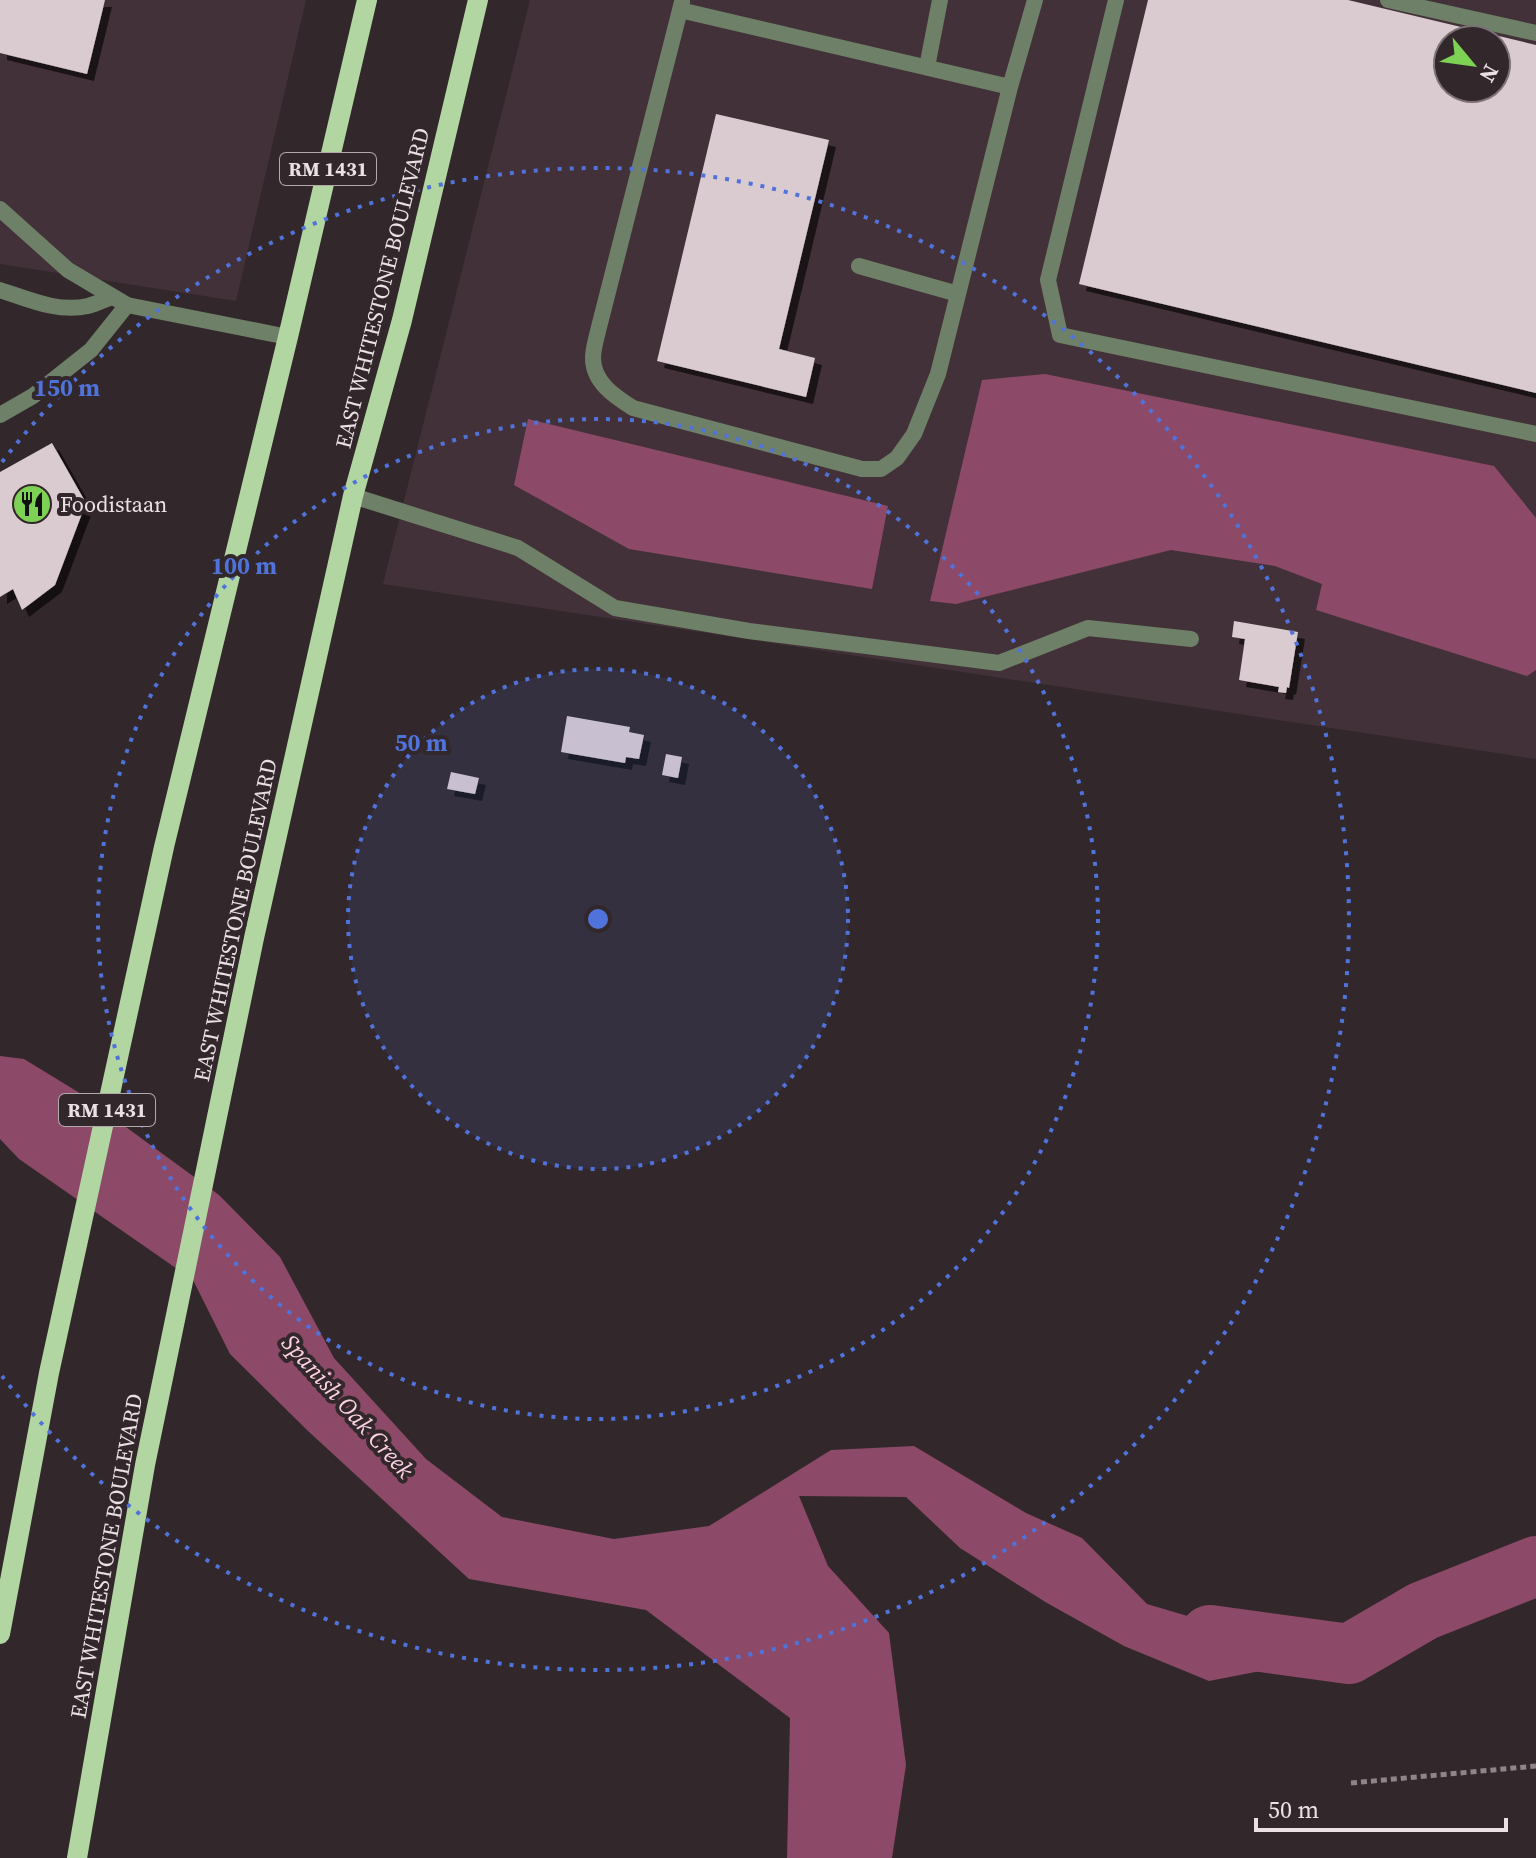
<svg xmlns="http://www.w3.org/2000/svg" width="1536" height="1858" font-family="'Source Serif 4',serif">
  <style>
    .built { fill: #423138; fill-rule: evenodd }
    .water { fill: #8c4a68 }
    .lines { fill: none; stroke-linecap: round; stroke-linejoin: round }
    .river { stroke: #8c4a68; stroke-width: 60 }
    .building { fill: #d9cbd0; fill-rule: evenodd; filter: url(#shadow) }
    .path { stroke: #8e8588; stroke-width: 5; stroke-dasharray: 6 4; stroke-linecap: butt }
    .lane { stroke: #6e8067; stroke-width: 16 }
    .street { stroke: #6e8067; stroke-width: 16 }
    .primary { stroke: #b1d6a2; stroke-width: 20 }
    .ring { fill: none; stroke: #5073db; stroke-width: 4; stroke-dasharray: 4 8 }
    .labels { text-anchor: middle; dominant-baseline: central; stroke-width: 8; stroke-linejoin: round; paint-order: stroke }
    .shield { fill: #32272b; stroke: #b2a9ac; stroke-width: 2 }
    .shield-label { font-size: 20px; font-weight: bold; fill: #e9e1e4 }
    .street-label { font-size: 22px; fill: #e9e1e4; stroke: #32272b }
    .poi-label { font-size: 22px; fill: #e9e1e4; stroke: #32272b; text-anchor: start }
    .water-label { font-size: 24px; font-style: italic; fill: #fdd3e4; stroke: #32272b }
    .centre { fill: #5073db; stroke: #32272b; stroke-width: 4 }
    .ring-label { font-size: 24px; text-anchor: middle; font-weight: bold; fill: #5073db; stroke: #32272b; stroke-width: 8; stroke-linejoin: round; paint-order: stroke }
  </style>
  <defs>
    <filter id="shadow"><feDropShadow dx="7" dy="7" stdDeviation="0" flood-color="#0009"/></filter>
  </defs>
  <rect width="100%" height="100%" fill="#32272b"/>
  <!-- built -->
  <path class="built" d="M0,0H306L236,301L0,264Z
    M530,0H1536V759L383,584ZM1448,40H1496V88H1448Z"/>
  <!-- water -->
  <path class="water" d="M1045,374L1494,466L1536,518V670L1527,676L1316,610L1322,584L1275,566L1171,550L956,604L930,601L982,380Z
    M528,419L888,506L872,589L629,549L514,485Z
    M0,1056L24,1059L78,1092L219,1195L280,1257L334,1358L426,1459L502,1517L614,1539L709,1526L831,1450L914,1446L1026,1513L1082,1538L1147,1604L1296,1648L1349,1654L1209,1681L1124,1646L1047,1603L960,1548L906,1497L799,1496L828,1566L889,1633L906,1765L892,1858H787L790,1718L646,1610L469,1579L308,1431L230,1354L193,1280L19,1159L0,1139Z"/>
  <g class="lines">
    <!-- river -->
    <path class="river" d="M1210,1635L1349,1654L1423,1611L1536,1566"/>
  </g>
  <!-- building -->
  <path class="building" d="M0,0H105L87,74L0,53Z
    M1148,0H1348L1536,45V393L1079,284ZM1448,40H1496V88H1448Z
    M716,114L829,140L779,349L815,358L806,397L657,361Z
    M52,443L86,503L55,585L22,610L13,589L0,597V472Z
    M1234,621L1298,632L1289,688L1287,687L1286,693L1278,692L1279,687L1239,680L1245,639L1232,637Z
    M567,716L630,727L629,732L644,735L639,759L626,757L625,763L561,752Z
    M666,754L682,757L678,778L662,775Z
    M451,772L479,778L475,794L447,789Z"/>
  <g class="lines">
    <!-- path -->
    <path class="path" d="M1351,1783L1536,1766"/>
    <!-- lane -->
    <path class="lane" d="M1116,0L1048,280L1060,335L1536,434
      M1388,0L1536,33
      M682,2L680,10L1010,87
      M680,10L598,331C596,340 593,349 593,358C593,382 614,396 633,408L862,469H881L897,458L914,434L938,374L1010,87L1035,0
      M927,67L940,0
      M859,266L958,294
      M0,290C28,299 58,313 88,306C96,304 104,300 112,297
      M0,415L33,396L91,350L127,305
      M353,496L518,548L615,608L749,631L999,663L1088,628L1191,639"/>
    <!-- street -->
    <path class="street" d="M0,209L68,270L127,305L288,337"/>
    <!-- primary -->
    <path class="primary" d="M0,1634L49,1373L164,847L288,337L367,0
      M77,1858L145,1465L254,938L353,496L402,320L478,0"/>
  </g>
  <!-- distance rings -->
  <circle cx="598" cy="919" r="250" fill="#5073db" fill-opacity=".12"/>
  <g class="ring">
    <circle cx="598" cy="919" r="250"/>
    <circle cx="598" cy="919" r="500"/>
    <path d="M2 462A751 751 0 1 1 2 1376"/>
  </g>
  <!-- icons -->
  <defs>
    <symbol id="restaurant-disc" viewBox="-11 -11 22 22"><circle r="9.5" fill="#7dd154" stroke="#32272b"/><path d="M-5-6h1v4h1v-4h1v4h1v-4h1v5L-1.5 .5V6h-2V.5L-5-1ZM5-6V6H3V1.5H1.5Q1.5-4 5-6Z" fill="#111"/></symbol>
  </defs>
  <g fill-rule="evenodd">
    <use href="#restaurant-disc" x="10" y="482" width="44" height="44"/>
  </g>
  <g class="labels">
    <!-- shield labels -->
    <g class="shield">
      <rect x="280" y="153" width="96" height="32" rx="6"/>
      <rect x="59" y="1094" width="96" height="32" rx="6"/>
    </g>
    <g class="shield-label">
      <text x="328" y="169">RM 1431</text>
      <text x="107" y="1110">RM 1431</text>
    </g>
    <!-- street labels -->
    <g class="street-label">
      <text transform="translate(382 288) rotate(-76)">EAST WHITESTONE BOULEVARD</text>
      <text transform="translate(235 920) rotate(-78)">EAST WHITESTONE BOULEVARD</text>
      <text transform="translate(106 1556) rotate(-80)">EAST WHITESTONE BOULEVARD</text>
    </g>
    <!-- poi labels -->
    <g class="poi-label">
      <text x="60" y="504">Foodistaan</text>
    </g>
    <!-- water labels -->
    <g class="water-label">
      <text transform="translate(348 1406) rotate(48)">Spanish Oak Creek</text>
    </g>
  </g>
  <circle cx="598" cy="919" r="12" class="centre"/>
  <g class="ring-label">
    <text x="67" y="396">150 m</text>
    <text x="244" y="574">100 m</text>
    <text x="421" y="751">50 m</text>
  </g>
  <!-- north arrow -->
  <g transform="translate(1472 64) rotate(119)"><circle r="38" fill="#32272b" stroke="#7b7175" stroke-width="2"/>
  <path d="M0-6L14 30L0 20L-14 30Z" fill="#7dd154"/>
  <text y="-12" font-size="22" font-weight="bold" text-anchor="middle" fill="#e9e1e4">N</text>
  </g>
  <!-- scale -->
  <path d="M1256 1818v12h250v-12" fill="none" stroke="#e9e1e4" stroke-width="4"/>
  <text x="1268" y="1818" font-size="24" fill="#e9e1e4" stroke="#32272b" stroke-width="6" paint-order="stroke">50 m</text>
</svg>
